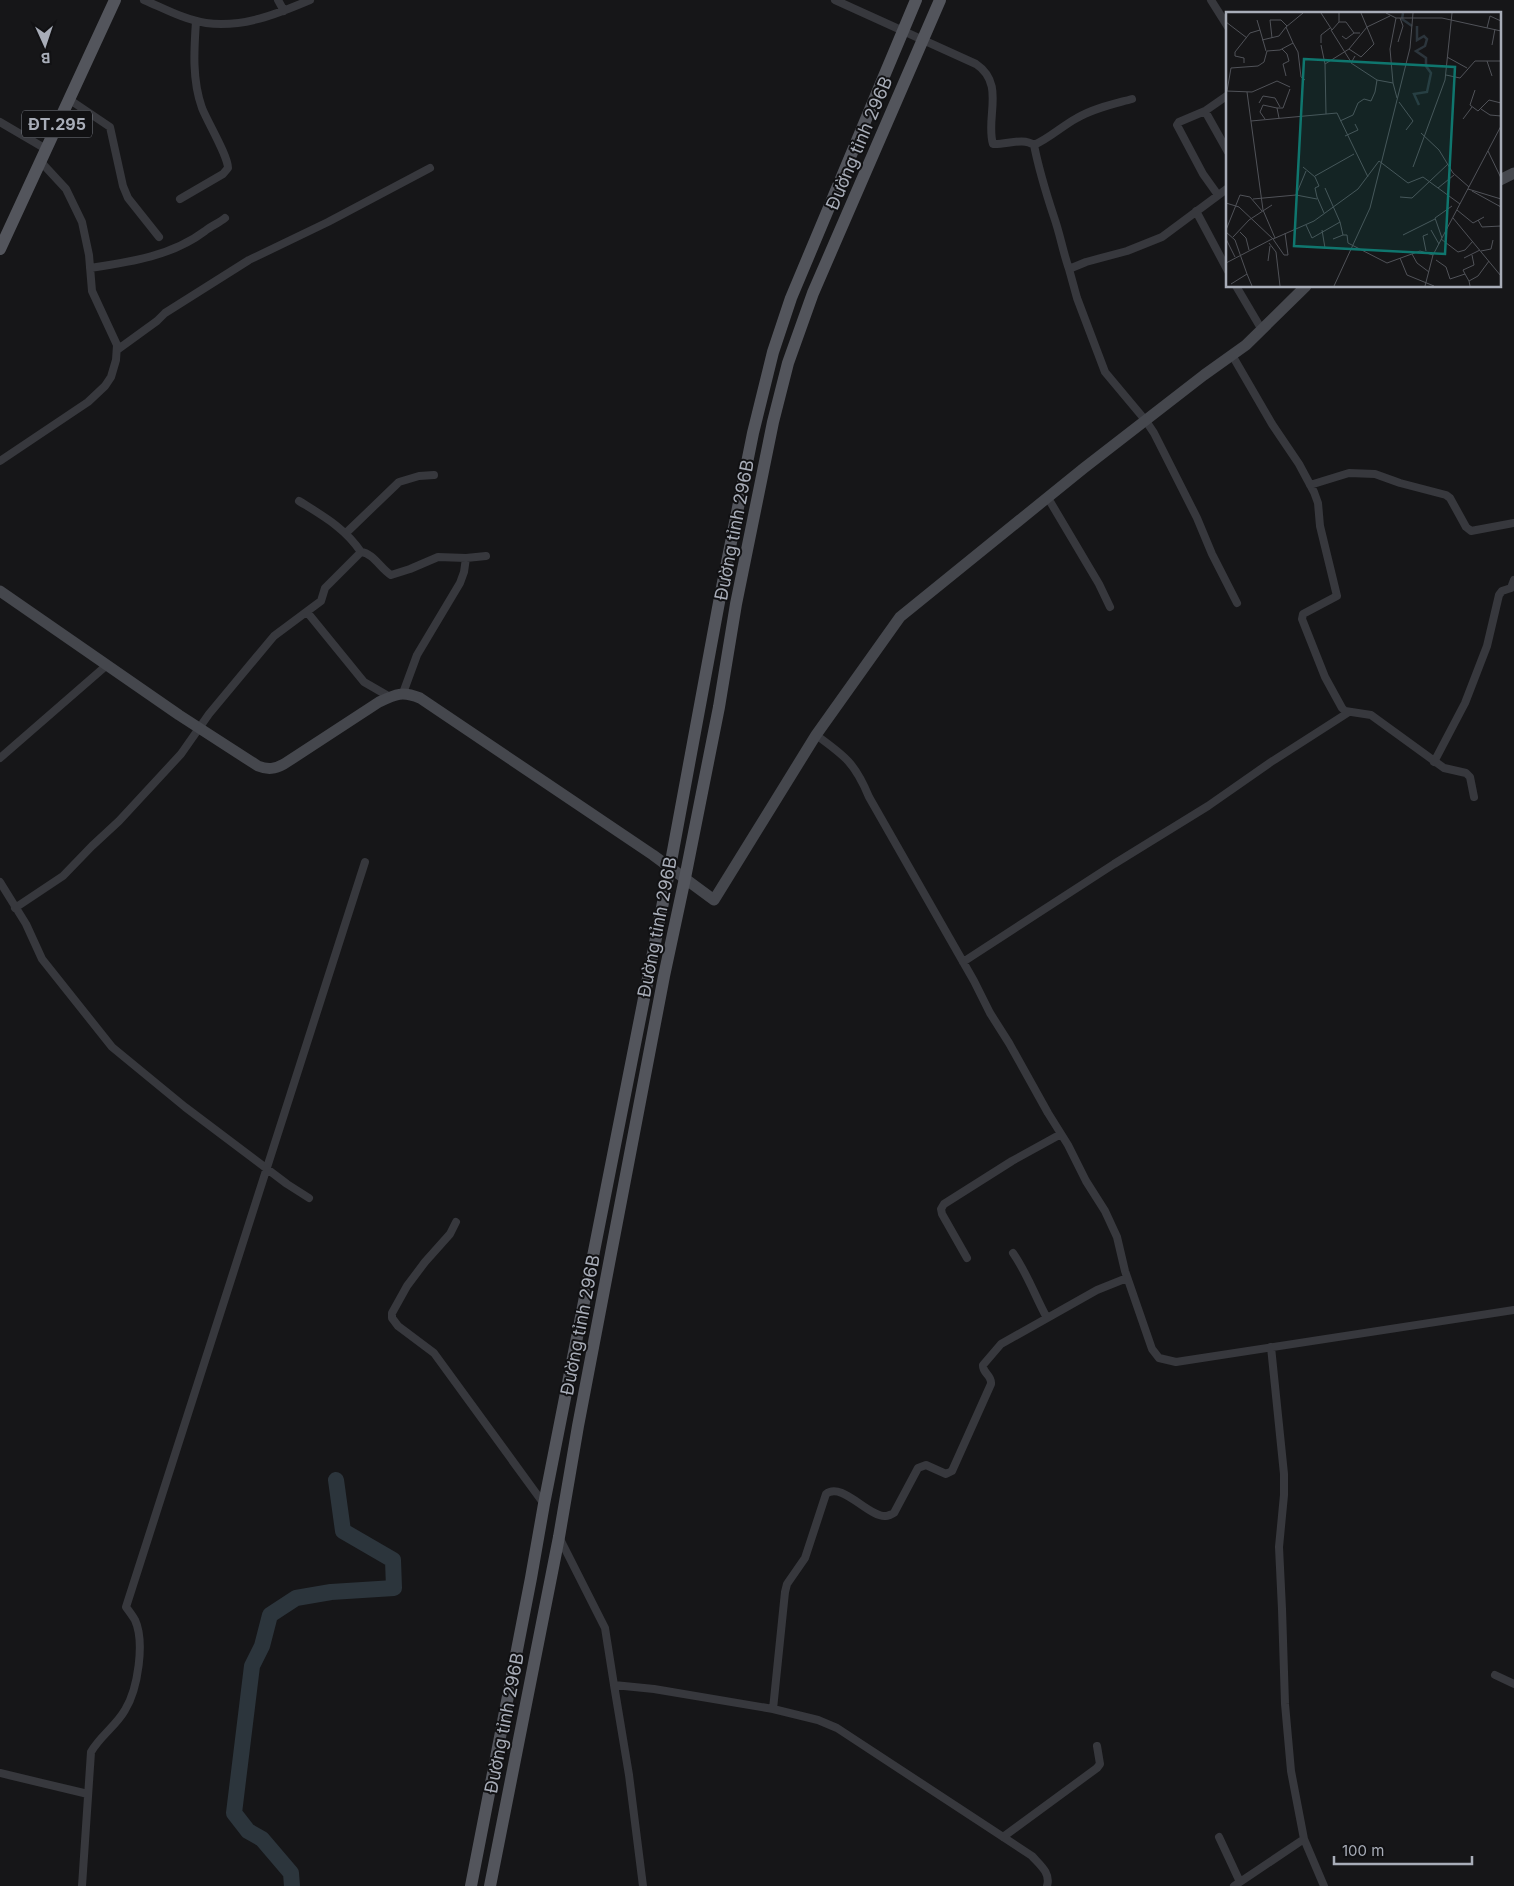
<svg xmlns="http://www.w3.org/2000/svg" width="1514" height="1886" font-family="Inter,sans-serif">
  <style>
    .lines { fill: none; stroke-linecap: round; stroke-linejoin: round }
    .river { stroke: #2c353c; stroke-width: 16 }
    .street { stroke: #37383d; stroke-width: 8 }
    .secondary { stroke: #45474d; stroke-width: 11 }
    .primary { stroke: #53555c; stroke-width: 12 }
    .labels { text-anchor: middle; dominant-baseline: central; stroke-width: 4; stroke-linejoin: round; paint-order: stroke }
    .shield { fill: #111113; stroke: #7b7e86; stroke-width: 1 }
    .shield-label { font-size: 16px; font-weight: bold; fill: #a8adb8 }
    .street-label { font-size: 18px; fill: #a8adb8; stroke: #111113 }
    .inset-river { fill: none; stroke: #2c353c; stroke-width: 2.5 }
    .inset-road { fill: none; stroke: #505258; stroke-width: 1 }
    .view { fill: #0f766e; fill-opacity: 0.15; stroke: #0f766e; stroke-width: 2.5 }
    .inset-edge { fill: none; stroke: #a8adb8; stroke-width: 2.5 }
  </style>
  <rect width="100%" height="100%" fill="#161618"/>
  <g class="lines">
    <!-- river -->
    <path class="river" d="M292,1886L291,1873L262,1839L248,1831L234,1813L252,1666L262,1646L270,1615L296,1598L331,1592L394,1588L393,1560L343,1531L336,1480"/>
    <!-- street -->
    <path class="street" d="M144,0C163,8 185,20 206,23C243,28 277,14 310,0
      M278,0L284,11
      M835,0L976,64C1006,84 985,118 993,144C1006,145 1023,137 1034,145
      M1211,0L1228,27
      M1228,95L1205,111L1228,152
      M70,100L110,127L123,186L128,198L159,237
      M1205,111L1179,122L1177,125L1203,174L1218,195
      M0,122L46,149
      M1228,188L1162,237L1127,251L1086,262L1069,269L1077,298L1105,372L1146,421L1154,433L1197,518L1212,554L1237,603
      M180,199L223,174L228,168C228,156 208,123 202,108C192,80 194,50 196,21
      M1196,211L1228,271
      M90,268C130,262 172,256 205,231C211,226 219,223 225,218
      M1069,269C1063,252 1060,234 1054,217C1046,193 1039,170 1034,145C1050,138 1062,126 1077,118C1094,108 1114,104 1132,99
      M1236,286L1262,330
      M117,350L157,321L165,313L249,260L328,222L430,168
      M1232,355L1272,424L1299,464L1314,492L1318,503L1320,526L1337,596L1303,614L1302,619L1325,677L1342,708L1345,711L1371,715L1444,768L1466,773L1470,777L1474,797
      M0,461L88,402L105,386L111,377L116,360L117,345L92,291L89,255L82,222L66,189L41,162
      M1310,485L1349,473L1375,474L1400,483L1446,495L1450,498L1466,527L1471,531L1514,523
      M1048,498L1099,584L1110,607
      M299,501C323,516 345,528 361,552
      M346,533L399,482L419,476L434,475
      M307,612L364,682L390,697
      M403,693L417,655L460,583L464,572L466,558
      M816,735C845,756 855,763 869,797L974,981L990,1013L1009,1043L1048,1113L1068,1145L1086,1181L1105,1211L1117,1237L1125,1271L1152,1349L1159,1358L1176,1362L1514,1310
      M0,758L107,665
      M1434,762L1465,703L1487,646L1499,595L1502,591L1511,588L1514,580
      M0,882L26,924L42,959L112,1047L185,1107L287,1184L309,1198
      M15,908L63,876L92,846L119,821L181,754L209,714L274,636L321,601L325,588L361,552C373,553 381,569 391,575L410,569L438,557L466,558L486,556
      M963,962L1114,864L1208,806L1271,762L1349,712
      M456,1222L450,1234L425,1262L407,1286L392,1313V1318L398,1326L434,1353L544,1504
      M1013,1253C1027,1273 1035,1296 1047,1318
      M967,1258L942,1214L941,1209L944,1204L1012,1161L1061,1134
      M559,1537L605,1628L614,1685L654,1689L773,1709
      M1495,1675L1514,1684
      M614,1685L629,1775L643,1886
      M0,1773L88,1794
      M1003,1837L1097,1768L1100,1764L1097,1746
      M1219,1837L1240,1882
      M1304,1839L1324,1886
      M82,1886L91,1752C100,1736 116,1726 125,1710C138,1689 145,1642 135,1620C132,1615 129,1611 126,1607L365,862
      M1047,1886C1051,1873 1040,1865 1032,1856L837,1728L818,1720L773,1709L785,1592L787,1584L805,1558L826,1494C842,1481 869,1518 886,1516C887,1516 893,1514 894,1513L918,1468L926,1465L946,1474L952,1471L991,1384C992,1375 982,1373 983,1365L1001,1344L1097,1290L1127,1278
      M1234,1886L1304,1839L1291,1771L1285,1704L1282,1609L1279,1547L1284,1495V1474L1271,1347"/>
    <!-- secondary -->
    <path class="secondary" d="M1500,180L1514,173
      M0,591L179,715L258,766C268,770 275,769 284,764L379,702C396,694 402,691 420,698L653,855L714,900L816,735L900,617L1084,468L1204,375L1246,345L1306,286"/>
    <!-- primary -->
    <path class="primary" d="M0,249L115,0
      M471,1886L531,1578L544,1504L670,867L720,597L753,433L773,352L791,298L916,0
      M490,1886L559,1537L578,1426L664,976L685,878L719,707L736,604L773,422L788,363L813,293L940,0"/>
  </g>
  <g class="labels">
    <!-- shield labels -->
    <rect class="shield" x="22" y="110.5" width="70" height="27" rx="4"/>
    <g class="shield-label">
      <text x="57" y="124">ĐT.295</text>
    </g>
    <!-- street labels -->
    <g class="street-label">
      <text transform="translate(859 143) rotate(-67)">Đường tỉnh 296B</text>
      <text transform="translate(734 530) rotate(-79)">Đường tỉnh 296B</text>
      <text transform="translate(657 927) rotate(-79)">Đường tỉnh 296B</text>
      <text transform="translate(580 1325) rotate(-79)">Đường tỉnh 296B</text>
      <text transform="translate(504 1723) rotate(-79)">Đường tỉnh 296B</text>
    </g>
  </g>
  <!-- overview -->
  <g transform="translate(1226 12)">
    <rect width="275" height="275" fill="#161618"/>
    <path class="inset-river" d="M177,1L176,7L186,14M191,14V28L198,24L201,27L199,34L190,39L200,46V54L205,61L201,80L188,82L193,93"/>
    <path class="inset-road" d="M95,1L106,18L113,10V1M160,1L170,6H216L275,19M0,10L21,26M113,10H120L128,21H134M261,16L264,4L275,9M34,18L40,39M105,18L125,50M116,24L120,27L128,21M46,26L44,8H55L61,14M36,28L53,24L60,15M172,30L177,14L174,6M67,31L72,40L75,65L79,68M95,31V23L104,16M95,33L99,52M266,33L269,17M56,37L61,42L63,49L57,52L60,64M123,37L135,45L148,32L135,1M221,45L241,56M261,49L266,64M18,51V46L9,44V40L24,21L34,18L31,8M220,63L234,66L249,49H275M151,68L167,71L171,86M167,71L164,37L170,6M249,78L244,93L252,99L263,88L275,91M0,79L26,80L51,69L64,75M1,79L5,56L32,54L38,50L41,39L54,38L67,31L60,15L77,1M21,80L37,198L49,226M173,90L187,109L180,118M33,91L37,84L49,86L54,95M255,97L264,103L275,104M100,102L99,52L123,37L141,15L164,4M53,106L51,96H57L64,77M39,107L34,100L37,93L51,96M237,107L246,95M25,109L111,101L142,165M114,109L127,103L132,91L138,87L145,89L149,80L151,68L125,51L129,44M195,121L213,138L227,161L243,175M119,124L132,118L129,112M262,139L275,166M77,155L89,165L93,174L89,176L91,185L98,201M187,155L219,68L226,1M89,164L128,142M212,176L228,163M242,177L275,187M246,179L275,195M70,183L91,187M174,185L186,186L222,152M27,187L70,183L80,159M0,191L13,195L47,227L88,209L132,177L153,149L182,171L197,165L234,192M231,198L247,211L258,205M227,206L275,264M252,208L256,215L275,214M80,213L86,226L114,210L99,176M0,218L14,183L24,185L36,199M96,218L99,236M205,218L213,232M0,220L9,228L21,262M14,220L20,226L23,238M117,223H121L122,231L161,251L194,239L207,243M177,223L209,207M7,225L23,208L46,193M216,226L209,206L226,194M0,227L9,245M47,227L58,243H62L59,221M107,227L117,223L114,210M215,227L232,240L239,238L247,229M43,231L50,240L54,274M200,239L197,224L202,222M255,239L265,237L267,228M186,242L191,251L203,260M174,246L181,263L208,274M238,246L254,238M210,248L220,255L224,267L239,262L243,269M42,249L44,234M0,251L46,227M239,262L237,258L248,253L246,243M5,272L21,262L26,274M108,274L144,196L184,36L187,1M199,274L207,243L275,114M244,274L243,269L252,264L263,249"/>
    <path class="view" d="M78,47L229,55L219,242L68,234Z"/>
    <rect width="275" height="275" class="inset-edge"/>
  </g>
  <!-- north arrow -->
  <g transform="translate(45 45) rotate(177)" stroke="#111113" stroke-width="4" paint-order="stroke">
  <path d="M0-4L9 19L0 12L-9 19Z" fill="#a8adb8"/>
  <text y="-8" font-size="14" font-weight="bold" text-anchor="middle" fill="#a8adb8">B</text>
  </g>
  <!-- scale -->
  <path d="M1334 1856v8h138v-8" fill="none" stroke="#a8adb8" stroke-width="2.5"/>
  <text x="1342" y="1856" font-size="15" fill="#a8adb8" stroke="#111113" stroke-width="4" paint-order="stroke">100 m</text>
</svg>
